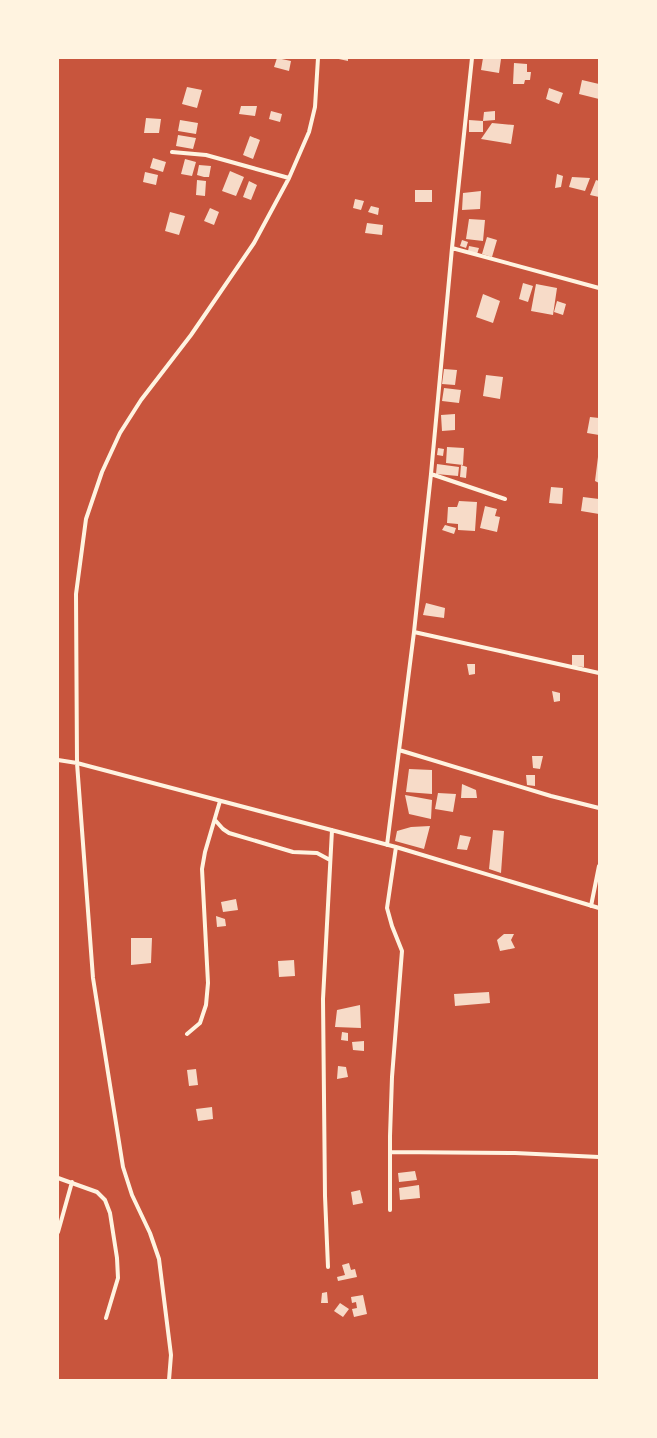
<svg xmlns="http://www.w3.org/2000/svg" width="657" height="1438" font-family="Roboto,sans-serif">
  <style>
    .building { fill: #f7dbc8 }
    .lines { fill: none; stroke-linecap: round; stroke-linejoin: round }
    .minor { stroke: #fff3e0; stroke-width: 4 }
  </style>
  <rect width="100%" height="100%" fill="#c8553d"/>
  <!-- building -->
  <path class="building" d="M277,58L291,61L289,71L274,67Z
    M334,58H348V61Z
    M483,58L501,59L499,73L481,70Z
    M514,63L527,64V72H531L530,80H525L524,84H513Z
    M582,80L599,84V99L579,94Z
    M187,87L202,90L197,108L182,104Z
    M549,88L563,93L559,104L546,99Z
    M241,106H257L255,116L239,114Z
    M271,111L282,114L280,122L269,119Z
    M495,111V120L483,121L484,112Z
    M146,118L161,119L159,133H144Z
    M180,120L198,123L196,134L178,131Z
    M469,120L483,121V132H469Z
    M492,123L514,125L511,144L481,139Z
    M178,135L196,138L193,149L176,146Z
    M250,136L260,140L253,159L243,155Z
    M153,158L166,162L163,172L150,168Z
    M185,159L196,162L192,176L181,174Z
    M199,165L211,166L209,177H204L197,175Z
    M230,171L244,177L236,196L222,191Z
    M145,172L158,175L156,185L143,182Z
    M557,174L563,176L561,187L555,188Z
    M572,177L590,178L585,191L569,187Z
    M197,180L206,181L205,196L196,195Z
    M596,180L599,181V197L590,195Z
    M249,181L257,185L251,200L243,197Z
    M415,190H432V202H415Z
    M481,191L480,209L462,210L463,193Z
    M355,199L364,201L361,210L353,208Z
    M371,206L379,208L378,215L368,212Z
    M210,208L219,212L214,225L204,221Z
    M170,212L185,216L179,235L165,231Z
    M469,219L485,220L483,241L466,239Z
    M367,223L383,225L382,235L365,233Z
    M487,237L497,240L492,257L482,254Z
    M462,240L468,242L466,248L460,246Z
    M469,246L479,248L477,254L468,251Z
    M523,283L533,286L528,302L519,299Z
    M536,284L557,288L553,315L531,311Z
    M483,294L500,301L493,323L476,317Z
    M557,301L566,304L563,315L554,312Z
    M444,369L457,370L455,385L442,384Z
    M486,375L503,377L500,399L483,396Z
    M444,388L461,390L459,403L442,401Z
    M455,414V430L442,431L441,415Z
    M590,417L599,418V435L587,433Z
    M447,447L464,448L463,465L446,463Z
    M438,448L444,449L443,456L437,455Z
    M598,457H599V483L595,481Z
    M437,464L459,467L458,476L436,474Z
    M461,465L467,467L466,478L460,477Z
    M551,487L563,488L562,504L549,503Z
    M583,497L599,499V514L581,511Z
    M459,501L477,502L475,531L458,530V524L447,523L448,507H457Z
    M485,506L497,509L495,516L500,517L497,532L480,528Z
    M445,525L456,528L454,534L442,530Z
    M426,603L445,608L444,618L423,615Z
    M572,655H584V667L572,666Z
    M467,664H475V674L469,675Z
    M552,691L560,693V701L554,702Z
    M532,756H543L540,769L533,768Z
    M409,769L432,770V794L406,792Z
    M526,775H535V786L527,785Z
    M462,784L476,790L477,798H461Z
    M438,793L456,794L453,812L435,809Z
    M405,795L432,800L431,819L409,814Z
    M430,826L424,849L395,841L397,831L411,827Z
    M493,830L504,831L501,873L489,869Z
    M460,835L471,837L467,850L457,849Z
    M236,899L238,910L223,912L221,902Z
    M216,916L225,919L226,926L217,927Z
    M504,934H514L511,940L515,948L500,951L497,940Z
    M131,938H152L151,963L131,965Z
    M294,960L295,976L279,977L278,961Z
    M489,992L490,1003L455,1006L454,994Z
    M360,1005L361,1028L335,1027L337,1010Z
    M342,1032L348,1033V1041L341,1040Z
    M364,1041V1051L353,1050L352,1042Z
    M338,1066L346,1067L348,1077L337,1079Z
    M196,1069L198,1085L189,1086L187,1070Z
    M212,1107L213,1119L198,1121L196,1109Z
    M415,1171L417,1180L399,1182L398,1173Z
    M419,1185L420,1198L400,1200L399,1188Z
    M360,1190L363,1203L353,1205L351,1192Z
    M349,1263L351,1270L355,1269L357,1277L338,1281L337,1277L345,1275L342,1265Z
    M327,1292L328,1303H321L322,1293Z
    M363,1295L367,1314L354,1317L352,1309L357,1308L356,1302L352,1303L351,1297Z
    M340,1303L349,1309L343,1317L334,1311Z"/>
  <g class="lines">
    <!-- minor -->
    <path class="minor" d="M172,152L206,155L289,178
      M452,248L599,288
      M431,474L505,499
      M414,632L599,673
      M399,750L551,796L599,808
      M58,760L77,763L396,847L599,908
      M215,820L223,829L229,833L293,852L317,853L330,860
      M387,845L414,632L431,474L452,248L472,58
      M591,906L599,866
      M187,1034L200,1023L206,1005L208,983L202,869L205,852L220,801
      M390,1152L515,1153L599,1157
      M58,1178L97,1192L105,1200L110,1213L117,1258L118,1278L106,1318
      M390,1210V1136L392,1077L402,951L392,926L387,908L396,847
      M58,1232L72,1182
      M328,1267L325,1196L323,999L332,830
      M169,1380L171,1355L159,1259L150,1233L132,1195L123,1167L93,978L77,763L76,594L86,519L102,472L120,433L141,400L191,335L254,243L289,178L309,132L315,107L318,58"/>
  </g>
  <!-- border -->
  <rect width="657" height="1438" fill="none" stroke="#fff3e0" stroke-width="118"/>
</svg>
